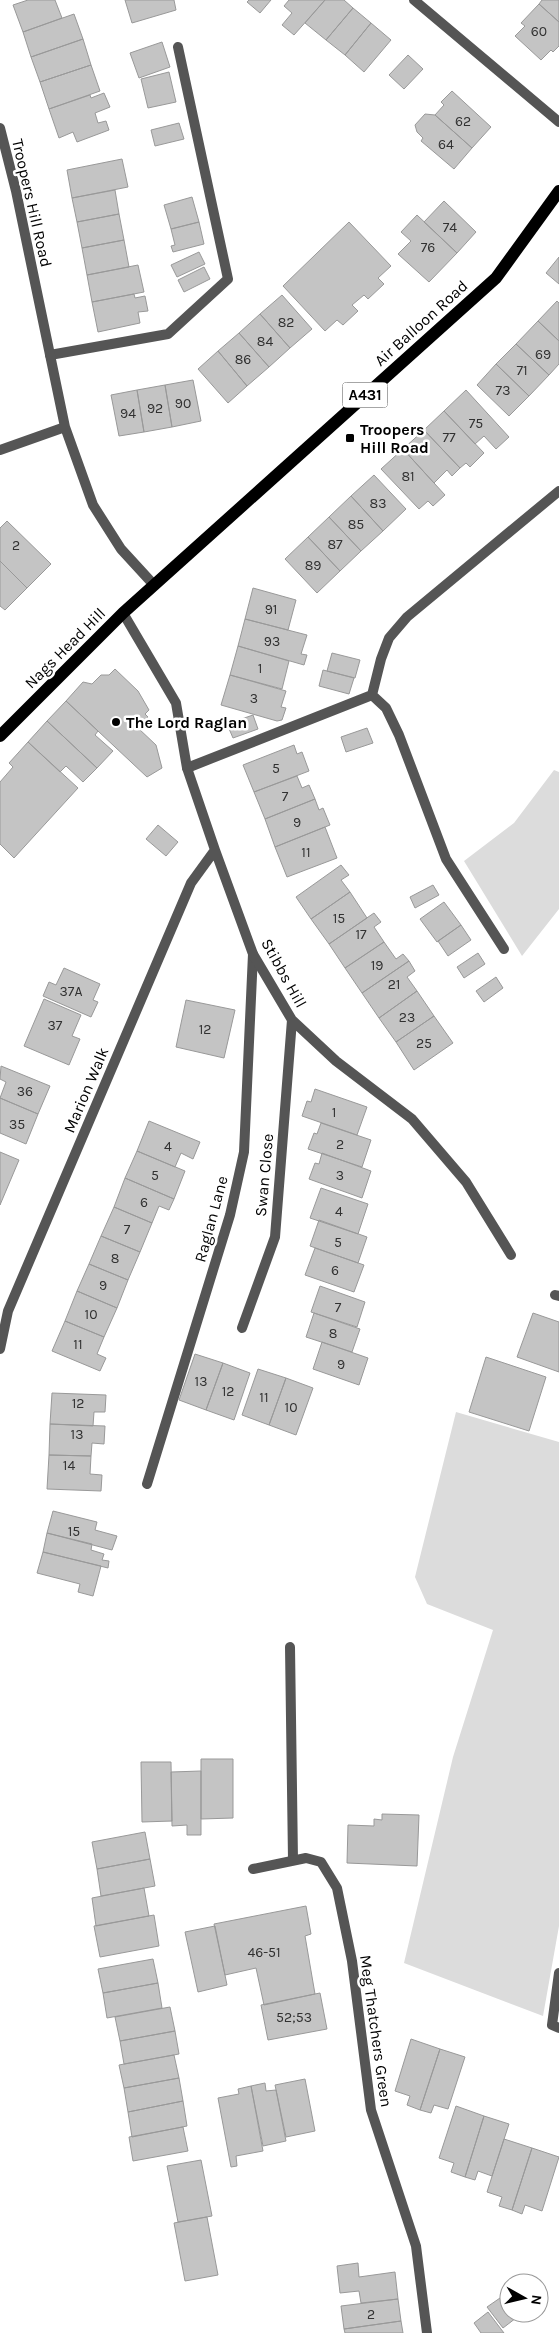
<svg xmlns="http://www.w3.org/2000/svg" width="559" height="2333" font-family="Karla,sans-serif">
  <style>
    .green { fill: #dcdcdc }
    .building { fill: #c4c4c4; stroke: #999 }
    .lines { fill: none; stroke-linecap: round; stroke-linejoin: round }
    .service { stroke: #555; stroke-width: 10 }
    .minor { stroke: #555; stroke-width: 10 }
    .primary { stroke: #000; stroke-width: 12 }
    .poi-dot { fill: #000; stroke: #fff; stroke-width: 2 }
    .labels { text-anchor: middle; dominant-baseline: central; stroke-width: 5; stroke-linejoin: round; paint-order: stroke }
    .number-label { font-size: 14px; fill: #313131 }
    .shield { fill: #fff; stroke: #4c4c4c; stroke-width: 1 }
    .shield-label { font-size: 15px; font-weight: bold; fill: #000 }
    .street-label { font-size: 16px; fill: #000; stroke: #fff }
    .poi-label { font-size: 16px; font-weight: bold; fill: #000; stroke: #fff; text-anchor: start }
  </style>
  <rect width="100%" height="100%" fill="#fff"/>
  <!-- green -->
  <path class="green" d="M554,770L559,772V909L522,956L464,861L514,823Z
    M456,1412L559,1442V1926L543,2016L404,1963L453,1757L493,1630L427,1604L415,1577Z"/>
  <!-- building -->
  <path class="building" d="M28,0H55L62,18L23,32L13,5Z
    M125,0H174L176,10L132,23Z
    M249,0H271L260,13L247,2Z
    M289,0H325L294,35L282,25L292,13L284,6Z
    M325,0H344L353,8L326,40L305,23Z
    M542,0H559V22L539,4Z
    M539,4L559,22V46L553,52L551,50L541,60L515,36L525,26L521,23Z
    M353,8L371,23L345,55L326,40Z
    M74,14L83,39L31,57L23,32Z
    M371,23L391,40L364,72L345,55Z
    M83,39L91,65L40,82L31,57Z
    M162,42L170,67L139,78L130,53Z
    M408,55L423,69L404,89L389,75Z
    M91,65L100,91L49,109L40,82Z
    M169,72L176,102L148,108L141,79Z
    M452,91L491,127L472,148L435,115L444,105L441,102Z
    M104,93L110,107L95,113L98,123L106,121L109,130L77,142L73,132L59,138L49,109L90,95L91,98Z
    M425,114L435,115L472,148L454,169L421,141L423,138L417,132L415,125Z
    M179,123L184,139L155,146L151,130Z
    M122,159L128,187L72,198L67,170Z
    M115,190L119,214L77,222L72,198Z
    M192,197L199,222L171,229L164,205Z
    M444,201L476,232L457,253L424,222Z
    M119,214L124,240L82,248L77,222Z
    M417,215L457,253L429,282L398,254L411,241L401,232Z
    M199,222L204,244L173,252L171,246L175,245L171,229Z
    M349,222L391,266L378,278L384,284L368,299L364,295L352,305L358,311L343,325L337,320L325,331L283,286Z
    M124,240L129,267L87,275L82,248Z
    M199,252L205,264L177,277L171,265Z
    M559,257V284L546,273Z
    M138,265L144,292L92,302L87,275Z
    M204,267L210,279L184,292L178,280Z
    M134,294L135,298L145,296L148,311L138,312L140,323L98,332L92,302Z
    M282,295L312,329L290,348L260,314Z
    M557,301L559,303V341L538,321Z
    M260,314L290,348L269,367L239,333Z
    M538,321L559,341V364L549,375L516,344Z
    M239,333L269,367L247,386L218,351Z
    M516,344L549,375L529,396L496,364Z
    M218,351L247,386L228,403L198,369Z
    M496,364L529,396L509,416L477,385Z
    M193,380L201,421L172,427L165,385Z
    M165,385L172,427L144,432L137,390Z
    M137,390L144,432L119,436L111,395Z
    M466,390L509,437L496,449L484,436L475,444L444,411Z
    M444,411L484,453L470,467L466,463L460,468L424,430Z
    M424,430L460,468L452,476L447,470L434,483L403,449Z
    M403,449L445,495L433,506L428,501L419,509L381,469Z
    M374,475L406,509L383,531L351,496Z
    M351,496L383,531L361,551L329,517Z
    M329,517L361,551L340,571L308,537Z
    M7,521L51,564L27,588L0,561V528Z
    M308,537L340,571L317,593L285,559Z
    M0,561L27,588L5,610L0,606Z
    M253,588L296,600L288,630L245,619Z
    M245,619L307,635L301,654L307,655L304,665L238,646Z
    M238,646L289,661L282,689L230,675Z
    M332,653L360,660L355,678L327,671Z
    M115,669L138,691L149,710L145,714L148,717L138,728L156,745L162,768L147,777L66,701L83,682L92,684L101,675H109Z
    M323,670L354,678L349,694L319,686Z
    M230,675L286,691L281,707L286,708L282,720L277,721L221,705Z
    M66,701L98,731L95,735L113,751L97,768L47,721Z
    M253,715L258,729L233,738L227,724Z
    M47,721L97,768L83,782L66,766L60,772L28,742Z
    M367,728L373,743L346,752L341,737Z
    M28,742L78,788L14,858L0,844V782L13,767L9,763Z
    M294,745L297,754L302,752L309,771L254,792L243,765Z
    M297,776L302,788L309,785L315,799L265,819L254,792Z
    M315,799L319,810L323,808L330,825L275,847L265,819Z
    M158,825L178,842L166,856L146,839Z
    M325,827L337,858L287,877L275,847Z
    M341,865L349,875L341,880L350,892L311,919L296,897Z
    M433,885L439,895L415,908L410,897Z
    M350,892L367,918L329,944L311,919Z
    M444,902L461,925L437,942L420,919Z
    M374,913L381,922L374,927L384,942L345,968L329,944Z
    M461,925L471,940L448,956L438,941Z
    M384,942L396,959L403,954L409,961L362,993L345,968Z
    M478,953L485,964L464,978L457,967Z
    M409,961L415,971L407,977L417,991L379,1018L362,993Z
    M64,968L100,984L93,1000L98,1002L91,1017L43,996L49,982L56,985Z
    M496,977L503,988L484,1002L476,991Z
    M417,991L434,1016L396,1042L379,1018Z
    M44,999L81,1015L72,1036L80,1039L69,1065L24,1046Z
    M186,1000L235,1010L224,1058L176,1047Z
    M434,1016L453,1043L414,1070L396,1042Z
    M1,1066L50,1086L38,1114L0,1098L6,1082L0,1079Z
    M315,1089L367,1107L357,1135L302,1116L307,1101L311,1102Z
    M0,1098L38,1114L26,1144L0,1133Z
    M149,1121L200,1142L193,1159L181,1153L175,1167L137,1151Z
    M321,1123L371,1140L362,1167L308,1149L314,1133L317,1134Z
    M137,1151L185,1171L174,1199L125,1178Z
    M0,1152L19,1160L0,1205Z
    M322,1153L371,1171L362,1198L309,1179L315,1163L319,1164Z
    M125,1178L174,1199L169,1210L159,1206L152,1223L114,1207Z
    M321,1188L368,1204L358,1234L310,1218Z
    M114,1207L152,1223L140,1252L101,1236Z
    M319,1220L367,1237L358,1263L310,1246Z
    M101,1236L140,1252L128,1280L89,1264Z
    M315,1248L364,1265L354,1292L305,1275Z
    M89,1264L128,1280L117,1308L77,1291Z
    M320,1286L365,1302L357,1327L311,1312Z
    M77,1291L117,1308L104,1337L65,1321Z
    M314,1313L360,1329L352,1352L306,1337Z
    M533,1313L559,1322V1372L517,1357Z
    M65,1321L104,1337L97,1354L106,1358L100,1371L52,1351Z
    M322,1342L368,1358L359,1385L313,1369Z
    M195,1354L223,1363L206,1410L179,1400Z
    M486,1357L546,1377L529,1431L469,1412Z
    M223,1363L250,1373L234,1420L206,1410Z
    M258,1369L286,1378L269,1425L242,1415Z
    M286,1378L313,1388L296,1435L269,1425Z
    M52,1393L106,1395L105,1412H94L93,1426L50,1424Z
    M50,1424L105,1426L104,1444L92,1443L91,1456L49,1455Z
    M49,1455L91,1456L90,1474L102,1475L101,1491L47,1489Z
    M53,1511L97,1522L95,1530L117,1536L112,1550L47,1533Z
    M47,1533L92,1544L91,1550L104,1554L102,1560L109,1561L108,1568L43,1552Z
    M43,1552L101,1566L93,1596L78,1592L80,1584L37,1573Z
    M201,1759H233V1818L201,1819Z
    M141,1762H171L172,1821L142,1822Z
    M201,1771V1835H187V1825L172,1826L171,1772Z
    M382,1814L419,1815L417,1866L347,1863L348,1825L374,1826V1819L382,1820Z
    M145,1832L150,1859L97,1869L92,1842Z
    M150,1859L155,1886L101,1896L97,1869Z
    M144,1888L149,1916L96,1926L92,1898Z
    M306,1906L311,1934L305,1936L315,1994L264,2005L256,1968L225,1975L214,1924Z
    M154,1915L159,1946L100,1957L94,1926Z
    M215,1926L227,1985L198,1992L185,1932Z
    M153,1959L158,1983L103,1993L98,1969Z
    M158,1983L162,2008L107,2018L103,1993Z
    M320,1993L327,2029L268,2040L261,2005Z
    M170,2007L175,2031L120,2041L115,2017Z
    M175,2031L179,2054L124,2064L120,2041Z
    M411,2039L440,2049L420,2110L407,2105L410,2096L395,2091Z
    M440,2049L465,2057L448,2109L434,2105L431,2113L420,2110Z
    M174,2055L179,2078L124,2088L119,2065Z
    M179,2078L183,2101L128,2112L124,2088Z
    M305,2079L315,2131L286,2137L275,2085Z
    M265,2083L266,2091L276,2090L286,2141L263,2146L251,2086Z
    M251,2086L263,2151L236,2156L237,2166L231,2167L218,2098L239,2094L238,2089Z
    M183,2101L187,2126L132,2137L128,2112Z
    M456,2106L484,2116L465,2177L451,2172L454,2163L439,2158Z
    M484,2116L509,2124L492,2176L478,2171L475,2180L465,2177Z
    M183,2127L188,2151L133,2161L129,2137Z
    M504,2139L532,2148L512,2210L499,2206L502,2197L487,2192Z
    M532,2148L559,2157L542,2211L525,2205L522,2214L512,2210Z
    M201,2160L212,2216L178,2222L167,2166Z
    M207,2217L218,2275L185,2281L174,2223Z
    M358,2263L359,2277L395,2272L398,2299L361,2303L359,2291L340,2293L337,2266Z
    M500,2298L509,2310V2313L516,2318L503,2328L487,2307Z
    M398,2299L401,2321L344,2329L341,2306Z
    M488,2312L504,2333H481L474,2323Z
    M401,2321L403,2333H345L344,2329Z"/>
  <g class="lines">
    <!-- service -->
    <path class="service" d="M50,355L168,334L228,279L178,47
      M372,695L386,708L399,735L446,859L504,949
      M187,768L372,695L381,659L389,638L407,617L559,491
      M147,1484L230,1215L244,1152L253,954
      M290,1647L293,1860
      M559,1973L552,2025L559,2028"/>
    <!-- minor -->
    <path class="minor" d="M414,0L559,122
      M0,128L16,191L65,427L93,505L121,549L154,585
      M0,450L65,427
      M123,613L176,703L187,768L215,850L253,954L292,1020L336,1061L412,1119L466,1182L511,1255
      M555,1295L559,1296
      M242,1328L275,1237L292,1020
      M0,1349L8,1311L191,883L215,850
      M253,1869L306,1858L321,1862L337,1888L352,1961L371,2110L416,2246L427,2333"/>
    <!-- primary -->
    <path class="primary" d="M0,736L123,613L496,278L559,191"/>
  </g>
  <!-- markers -->
  <g class="poi-dot">
    <rect x="345" y="433" width="10" height="10" rx="2.5"/>
    <circle cx="116" cy="722" r="5"/>
  </g>
  <g class="labels">
    <!-- number labels -->
    <g class="number-label">
      <text x="539" y="31">60</text>
      <text x="463" y="121">62</text>
      <text x="446" y="144">64</text>
      <text x="450" y="227">74</text>
      <text x="428" y="247">76</text>
      <text x="286" y="322">82</text>
      <text x="265" y="341">84</text>
      <text x="543" y="354">69</text>
      <text x="243" y="359">86</text>
      <text x="522" y="370">71</text>
      <text x="503" y="390">73</text>
      <text x="183" y="403">90</text>
      <text x="155" y="408">92</text>
      <text x="128" y="413">94</text>
      <text x="476" y="423">75</text>
      <text x="449" y="437">77</text>
      <text x="408" y="476">81</text>
      <text x="378" y="503">83</text>
      <text x="356" y="524">85</text>
      <text x="335" y="544">87</text>
      <text x="16" y="545">2</text>
      <text x="313" y="565">89</text>
      <text x="271" y="609">91</text>
      <text x="272" y="641">93</text>
      <text x="260" y="668">1</text>
      <text x="254" y="698">3</text>
      <text x="276" y="768">5</text>
      <text x="285" y="796">7</text>
      <text x="297" y="822">9</text>
      <text x="306" y="852">11</text>
      <text x="339" y="918">15</text>
      <text x="361" y="934">17</text>
      <text x="377" y="965">19</text>
      <text x="394" y="984">21</text>
      <text x="71" y="991">37A</text>
      <text x="407" y="1017">23</text>
      <text x="55" y="1025">37</text>
      <text x="205" y="1029">12</text>
      <text x="424" y="1043">25</text>
      <text x="25" y="1091">36</text>
      <text x="334" y="1112">1</text>
      <text x="17" y="1124">35</text>
      <text x="340" y="1144">2</text>
      <text x="168" y="1146">4</text>
      <text x="155" y="1175">5</text>
      <text x="340" y="1175">3</text>
      <text x="144" y="1202">6</text>
      <text x="339" y="1211">4</text>
      <text x="127" y="1229">7</text>
      <text x="338" y="1242">5</text>
      <text x="115" y="1258">8</text>
      <text x="335" y="1270">6</text>
      <text x="103" y="1285">9</text>
      <text x="338" y="1307">7</text>
      <text x="91" y="1314">10</text>
      <text x="333" y="1333">8</text>
      <text x="78" y="1344">11</text>
      <text x="341" y="1364">9</text>
      <text x="201" y="1381">13</text>
      <text x="228" y="1391">12</text>
      <text x="264" y="1397">11</text>
      <text x="78" y="1403">12</text>
      <text x="291" y="1407">10</text>
      <text x="77" y="1434">13</text>
      <text x="69" y="1465">14</text>
      <text x="74" y="1531">15</text>
      <text x="264" y="1952">46-51</text>
      <text x="294" y="2017">52;53</text>
      <text x="371" y="2314">2</text>
    </g>
    <!-- shield labels -->
    <rect class="shield" x="342.5" y="382.5" width="45" height="25" rx="4"/>
    <g class="shield-label">
      <text x="365" y="395">A431</text>
    </g>
    <!-- street labels -->
    <g class="street-label">
      <text transform="translate(32 203) rotate(77)">Troopers Hill Road</text>
      <text transform="translate(421 323) rotate(-42)">Air Balloon Road</text>
      <text transform="translate(65 648) rotate(-45)">Nags Head Hill</text>
      <text transform="translate(284 973) rotate(61)">Stibbs Hill</text>
      <text transform="translate(86 1090) rotate(-67)">Marion Walk</text>
      <text transform="translate(264 1175) rotate(-85)">Swan Close</text>
      <text transform="translate(211 1219) rotate(-75)">Raglan Lane</text>
      <text transform="translate(376 2031) rotate(82)">Meg Thatchers Green</text>
    </g>
    <!-- poi labels -->
    <g class="poi-label">
      <text x="360" y="429">Troopers<tspan x="360" dy="18">Hill Road</tspan></text>
      <text x="126" y="722">The Lord Raglan</text>
    </g>
  </g>
  <!-- north arrow -->
  <g transform="translate(524 2298) rotate(98)"><circle r="24" fill="#ffffff" stroke="#999999"/>
  <path d="M0-4L9 19L0 12L-9 19Z" fill="#000000"/>
  <text y="-8" font-size="14" font-weight="bold" text-anchor="middle" fill="#000000">N</text>
  </g>
</svg>
